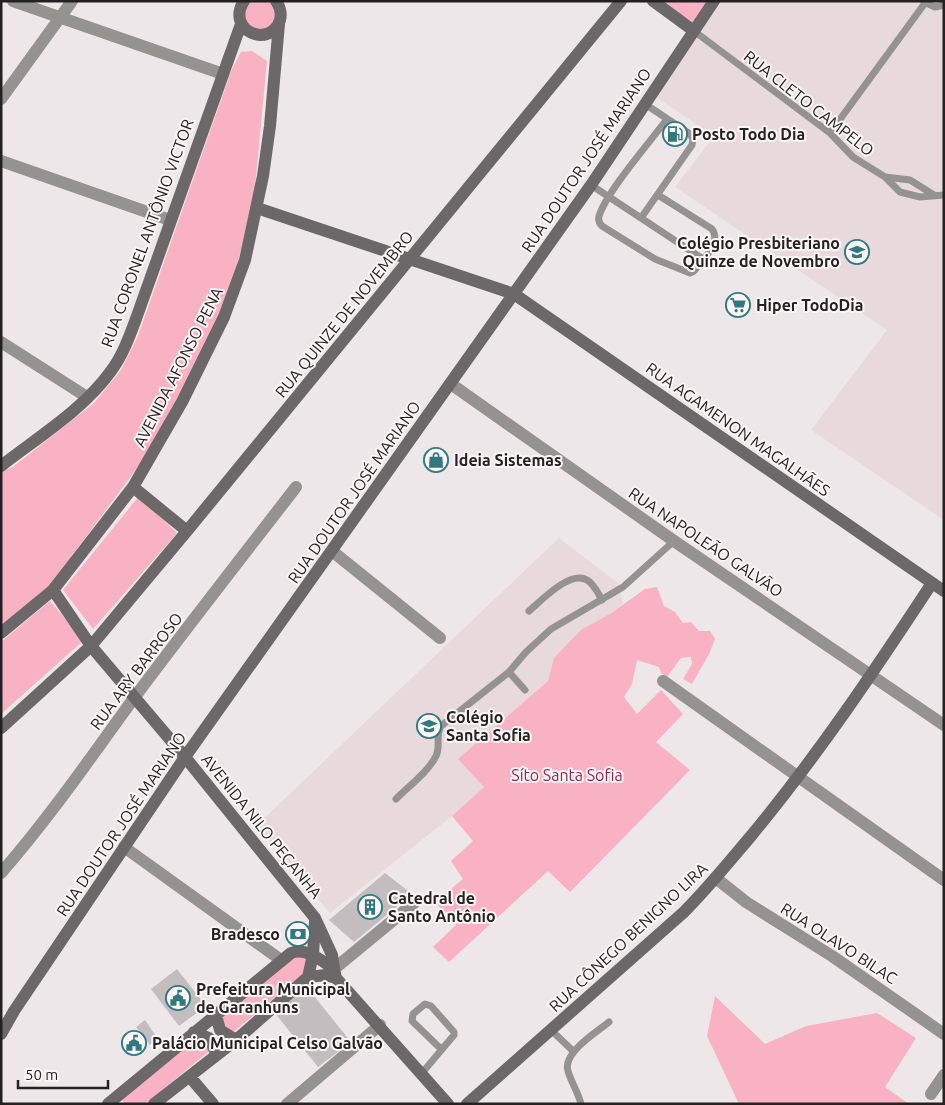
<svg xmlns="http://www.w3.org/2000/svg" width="945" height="1105" font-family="Ubuntu,sans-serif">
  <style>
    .built { fill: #e8d9dc }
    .green { fill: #f9b1c4 }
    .building { fill: #c4bdbf }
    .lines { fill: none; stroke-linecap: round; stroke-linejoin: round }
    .lane { stroke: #959292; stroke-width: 7 }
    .street { stroke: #959292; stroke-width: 12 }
    .secondary { stroke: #6c6869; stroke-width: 12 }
    .labels { text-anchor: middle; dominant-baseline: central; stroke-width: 4; stroke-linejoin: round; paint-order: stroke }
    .street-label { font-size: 16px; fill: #232121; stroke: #fcf5f6 }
    .poi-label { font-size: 16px; font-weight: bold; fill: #232121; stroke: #fcf5f6; text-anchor: start }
    .park-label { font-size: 16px; fill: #92254f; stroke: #fcf5f6 }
  </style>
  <rect width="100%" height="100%" fill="#eee7e9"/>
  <!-- built -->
  <path class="built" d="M722,1H944V520L811,430L887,330L675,187L714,136L656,97Z
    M559,538L618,583L623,604L554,658L548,681L458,759L485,787L452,816L330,913L256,826Z"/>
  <!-- green -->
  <path class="green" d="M250,1H272L278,12L268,30H254L244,20L246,6Z
    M661,1H711L695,24Z
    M252,51L267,61L254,197L234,277L211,334L155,444L50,585L1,626V472L13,467L94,403L121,370L138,336L232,69L241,52Z
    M139,496L177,533L93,629L63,590Z
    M657,587L664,606L675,612L683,623L691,622L699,631H710L715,639L709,654L692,684L683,679L692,664L691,657L681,658L667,677L661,673L659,667L637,660L632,684L624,697L637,714L661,690L683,714L656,742L690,770L570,892L548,871L449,962L433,947L456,925L435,902L463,879L451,861L473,841L452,816L484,787L458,759L548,681L554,658L581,630L610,614L645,589Z
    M50,601L84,640L1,714V642Z
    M294,954L309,957L306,972L232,1033L223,1029L220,1014Z
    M715,996L765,1044L806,1026L877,1013L916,1038L885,1087L909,1104H739L707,1036Z
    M195,1035L211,1044L208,1052L145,1104H125L122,1100Z"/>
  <!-- building -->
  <path class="building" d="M385,873L412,894L354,942L329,920Z
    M177,969L206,1006L179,1026L151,989Z
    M306,986L351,1042L318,1067L274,1012Z
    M145,1020L158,1039L150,1045L136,1027Z
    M136,1032L144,1043L131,1053L123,1042Z"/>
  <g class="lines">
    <!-- lane -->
    <path class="lane" d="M924,2L935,7L944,5
      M694,31L830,133L853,157L885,177L900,192L920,197L944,195
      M830,133L925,3
      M885,177L910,180L934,195
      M591,185L703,259
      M658,195L712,229C722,243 703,259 694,271L690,273L655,259L602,226C599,223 598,220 599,216C607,191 650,142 667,119
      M641,218L692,145L693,139L690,134L645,104
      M529,611C542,600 570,570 587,580C594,584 598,593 602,600
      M525,690L509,672L526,652L551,629L623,587L674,541
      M396,799C409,786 428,772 436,756C441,746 435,736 441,726L509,672
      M551,1030L573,1051
      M422,1073L454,1035V1032L431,1006L425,1004L413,1014L412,1021L441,1049
      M581,1104C578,1092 571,1082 568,1071C562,1053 597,1032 609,1022"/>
    <!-- street -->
    <path class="street" d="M13,1L223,74
      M1,99L72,1
      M1,161L170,220
      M1,342L87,397
      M451,384L674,541L944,725
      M332,551L440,638
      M663,681L944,880
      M124,847L281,960
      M1,873C50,817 91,757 134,698C187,627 242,557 296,487
      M717,879L746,902L832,956L944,1034
      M334,969L414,903
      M931,1094L944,1075
      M287,1104L380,1025"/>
    <!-- secondary -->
    <path class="secondary" d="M244,1C225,30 270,50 280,20C282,13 280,7 276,1
      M653,1L694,31
      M257,208L514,294L944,591
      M1,466C38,437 83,410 111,371C123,355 130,335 137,316L241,24
      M133,487L187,531
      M53,590L91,646L185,757L315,918L332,955L334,969
      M1,633L53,590L133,487L182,402L224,317L245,260L263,176L270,126L279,24
      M1,728L91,646L187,531L621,1
      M308,977L326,975L336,978L448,1104
      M216,1015L220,1030L236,1040
      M194,1032L209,1038L217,1055
      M1,1034L14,1011L185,757L591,185L714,1
      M190,1077L213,1104
      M108,1104L291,953C306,947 322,961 334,969L336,978
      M154,1104L236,1040L308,977L313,955L315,921
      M467,1104L684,912C708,888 729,862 751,836C818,755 875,670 932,583"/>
  </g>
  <!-- icons -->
  <defs>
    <symbol id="fuel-ring" viewBox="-11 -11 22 22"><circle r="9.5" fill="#fcf5f6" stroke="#307980" stroke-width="1.5"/><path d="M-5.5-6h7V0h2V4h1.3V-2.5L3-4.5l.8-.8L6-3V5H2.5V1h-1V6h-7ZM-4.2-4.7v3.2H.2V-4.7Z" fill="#307980"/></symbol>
    <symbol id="school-ring" viewBox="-11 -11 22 22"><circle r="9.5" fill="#fcf5f6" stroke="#307980" stroke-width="1.5"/><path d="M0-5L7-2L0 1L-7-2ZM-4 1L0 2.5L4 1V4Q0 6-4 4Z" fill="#307980"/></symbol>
    <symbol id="supermarket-ring" viewBox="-11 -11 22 22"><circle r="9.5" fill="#fcf5f6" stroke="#307980" stroke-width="1.5"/><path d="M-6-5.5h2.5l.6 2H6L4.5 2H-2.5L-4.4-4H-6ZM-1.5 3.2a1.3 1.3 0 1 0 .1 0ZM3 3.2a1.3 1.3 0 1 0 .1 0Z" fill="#307980"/></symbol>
    <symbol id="shop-ring" viewBox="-11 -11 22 22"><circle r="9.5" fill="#fcf5f6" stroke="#307980" stroke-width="1.5"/><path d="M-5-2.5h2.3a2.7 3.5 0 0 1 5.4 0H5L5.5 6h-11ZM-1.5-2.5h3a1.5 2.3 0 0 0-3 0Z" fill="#307980"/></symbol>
    <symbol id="building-ring" viewBox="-11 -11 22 22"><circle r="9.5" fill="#fcf5f6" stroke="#307980" stroke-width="1.5"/><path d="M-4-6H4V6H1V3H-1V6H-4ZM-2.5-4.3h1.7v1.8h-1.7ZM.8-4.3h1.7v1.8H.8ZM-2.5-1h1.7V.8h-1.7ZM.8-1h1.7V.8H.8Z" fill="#307980"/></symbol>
    <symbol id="bank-ring" viewBox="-11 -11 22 22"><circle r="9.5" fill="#fcf5f6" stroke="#307980" stroke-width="1.5"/><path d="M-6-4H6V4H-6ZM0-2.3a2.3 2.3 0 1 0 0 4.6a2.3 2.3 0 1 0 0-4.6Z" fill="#307980"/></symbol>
    <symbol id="civic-ring" viewBox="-11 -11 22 22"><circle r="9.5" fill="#fcf5f6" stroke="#307980" stroke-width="1.5"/><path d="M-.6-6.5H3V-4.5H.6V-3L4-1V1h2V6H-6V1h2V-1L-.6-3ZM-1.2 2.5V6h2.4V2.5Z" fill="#307980"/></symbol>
  </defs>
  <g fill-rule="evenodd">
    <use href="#fuel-ring" x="661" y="120" width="28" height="28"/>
    <use href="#school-ring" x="843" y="238" width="28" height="28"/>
    <use href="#supermarket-ring" x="724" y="291" width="28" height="28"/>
    <use href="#shop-ring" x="422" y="446" width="28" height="28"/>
    <use href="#school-ring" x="415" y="712" width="28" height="28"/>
    <use href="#building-ring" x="356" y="893" width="28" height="28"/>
    <use href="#bank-ring" x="284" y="920" width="28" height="28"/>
    <use href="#civic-ring" x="164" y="984" width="28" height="28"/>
    <use href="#civic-ring" x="120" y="1029" width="28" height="28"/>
  </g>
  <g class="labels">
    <!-- street labels -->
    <g class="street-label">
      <text transform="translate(809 103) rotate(38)">RUA CLETO CAMPELO</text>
      <text transform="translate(586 160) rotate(-56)">RUA DOUTOR JOSÉ MARIANO</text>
      <text transform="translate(147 233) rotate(-70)">RUA CORONEL ANTÔNIO VICTOR</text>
      <text transform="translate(344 314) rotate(-51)">RUA QUINZE DE NOVEMBRO</text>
      <text transform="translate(178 367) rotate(-63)">AVENIDA AFONSO PENA</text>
      <text transform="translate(738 429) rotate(35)">RUA AGAMENON MAGALHÃES</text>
      <text transform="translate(354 492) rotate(-55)">RUA DOUTOR JOSÉ MARIANO</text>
      <text transform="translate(706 542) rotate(34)">RUA NAPOLEÃO GALVÃO</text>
      <text transform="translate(136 671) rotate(-53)">RUA ARY BARROSO</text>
      <text transform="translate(121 824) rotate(-56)">RUA DOUTOR JOSÉ MARIANO</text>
      <text transform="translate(262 826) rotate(51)">AVENIDA NILO PEÇANHA</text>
      <text transform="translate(628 937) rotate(-43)">RUA CÔNEGO BENIGNO LIRA</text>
      <text transform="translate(839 943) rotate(33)">RUA OLAVO BILAC</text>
    </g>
    <!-- poi labels -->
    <g class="poi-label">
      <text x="692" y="134">Posto Todo Dia</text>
      <text x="840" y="243" text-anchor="end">Colégio Presbiteriano<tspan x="840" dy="18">Quinze de Novembro</tspan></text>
      <text x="756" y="305">Hiper TodoDia</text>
      <text x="454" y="460">Ideia Sistemas</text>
      <text x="446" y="717">Colégio<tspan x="446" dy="18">Santa Sofia</tspan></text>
      <text x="388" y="898">Catedral de<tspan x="388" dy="18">Santo Antônio</tspan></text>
      <text x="280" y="934" text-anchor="end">Bradesco</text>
      <text x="196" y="989">Prefeitura Municipal<tspan x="196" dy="18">de Garanhuns</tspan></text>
      <text x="152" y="1043">Palácio Municipal Celso Galvão</text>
    </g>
    <!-- park labels -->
    <g class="park-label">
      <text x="567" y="775">Síto Santa Sofia</text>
    </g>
  </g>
  <!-- border -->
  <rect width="945" height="1105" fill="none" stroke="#232121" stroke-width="5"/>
  <!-- scale -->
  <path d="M18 1080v8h90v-8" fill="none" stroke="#232121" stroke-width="2.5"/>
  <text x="25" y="1080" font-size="15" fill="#232121" stroke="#fcf5f6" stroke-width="4" paint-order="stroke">50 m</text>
</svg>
